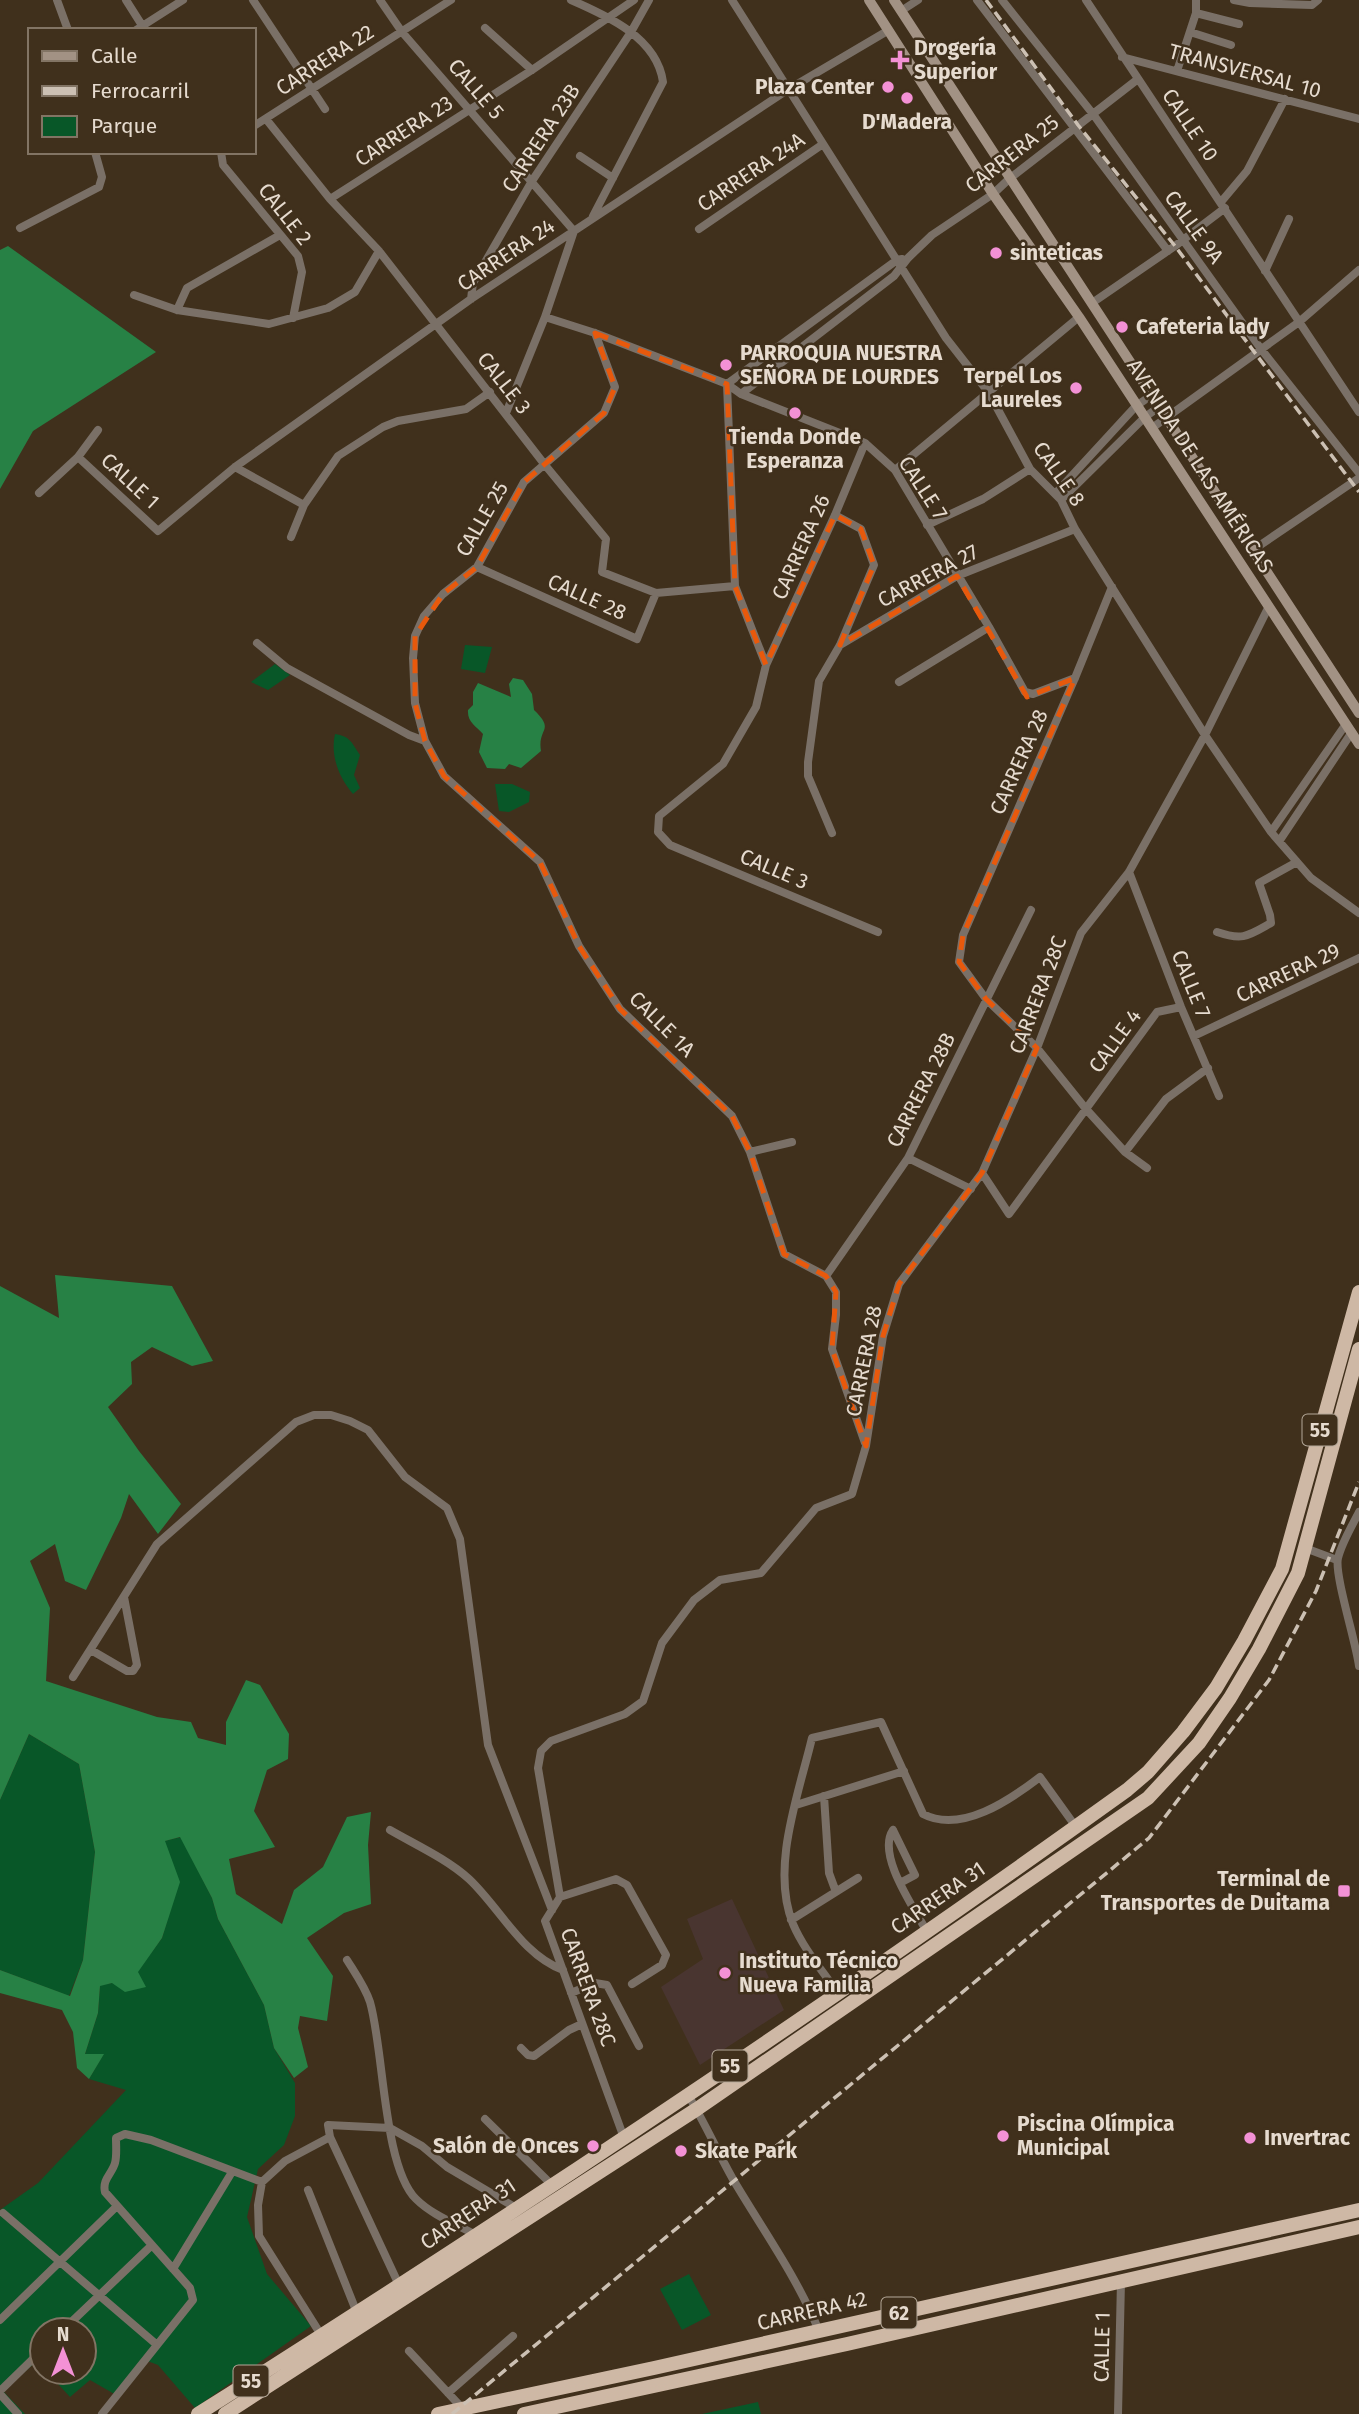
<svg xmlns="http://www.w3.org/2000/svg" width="1359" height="2414" font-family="'Fira Sans',sans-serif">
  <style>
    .education { fill: #493530 }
    .green { fill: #085728 }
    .forest { fill: #278145 }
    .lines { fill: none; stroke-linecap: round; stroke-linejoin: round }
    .minor { stroke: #7a7067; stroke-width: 8 }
    .secondary { stroke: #a29284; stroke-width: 10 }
    .trunk { stroke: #ceb8a5; stroke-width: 14 }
    .rail { stroke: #ccc0b3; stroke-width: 3.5; stroke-dasharray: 10 5; stroke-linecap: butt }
    .marked { fill: none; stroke: #e8590c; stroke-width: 5; stroke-dasharray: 14 9; stroke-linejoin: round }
    .poi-dot { fill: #f391d5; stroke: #40301c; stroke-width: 2.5 }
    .labels { text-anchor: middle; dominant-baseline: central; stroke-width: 5; stroke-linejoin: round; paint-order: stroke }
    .shield { fill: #40301c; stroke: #b4a899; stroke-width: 2 }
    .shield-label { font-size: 19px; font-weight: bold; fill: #e6dbcf }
    .poi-label { font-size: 21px; font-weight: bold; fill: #e6dbcf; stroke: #40301c; text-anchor: start }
    .street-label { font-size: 21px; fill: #e6dbcf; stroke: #40301c }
  </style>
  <rect width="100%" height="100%" fill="#40301c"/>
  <!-- education -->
  <path class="education" d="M732,1899L784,2010L700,2065L661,1987L703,1959L687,1919Z"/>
  <!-- green -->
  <path class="green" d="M465,645L492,647L485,673L461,669Z
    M275,664L290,675L268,690L251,682Z
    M335,734C350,736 352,743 360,755L354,775L360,788L353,794C339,778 330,755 335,734Z
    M495,784H512L530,792L529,802L509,812L499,811Z
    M29,1734L79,1764L95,1852L83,1960L69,1996L0,1970V1800Z
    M181,1837L212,1898L218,1919L264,2005L274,2048L295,2083V2116L284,2145L258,2169L247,2217L267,2274L311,2326L195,2408L158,2365L145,2360L116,2395L90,2380L70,2397L47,2372H84V2330H42V2367L37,2361L3,2391L25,2414H0V2210L38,2183L126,2090L89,2079L103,2055L85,2054L98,2013L100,1985L112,1983L137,1972L162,1938L168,1918L164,1841Z
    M689,2274L711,2315L682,2330L660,2289Z
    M758,2402L761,2414H702Z"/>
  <!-- forest -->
  <path class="forest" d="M8,246L156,352L33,431L0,489V250Z
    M513,678L523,680L532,694L534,710C556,731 537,728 541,751L521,768L509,764L505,769L487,768L479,752L483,734C476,726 467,722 468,710L473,705V692L478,683L511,697L509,684Z
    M55,1275L172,1286L213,1361L192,1366L152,1347L131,1362L132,1384L108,1407L139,1451L181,1504L158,1534L129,1494L121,1518L86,1590L65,1581L55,1544L30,1561L50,1608L46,1681L157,1717L191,1722L198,1738L226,1745V1722L246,1680L260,1685L289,1734L288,1759L267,1770L254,1811L275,1847L229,1859L236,1894L282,1924L294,1890L323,1867L347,1817L371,1812L368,1845L371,1904L344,1913L307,1938L333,1976L327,2021L300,2016L298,2028L308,2067L294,2078L274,2048L264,2005L218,1919L212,1898L180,1837L165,1841L180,1882L162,1938L138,1972L146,1987L125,1992L112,1983L100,1986L98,2013L85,2054H104L89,2079L77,2068L73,2032L62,2010L0,1993V1970L70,1996L83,1960L95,1852L79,1764L29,1734L0,1800V1286L59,1318Z"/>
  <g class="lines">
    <!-- minor -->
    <path class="minor" d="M57,0L68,30
      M126,0L145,30
      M253,0L325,109
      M380,0L402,32L574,231L545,317L506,413
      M571,0C608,16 657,38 663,82L593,216
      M732,0L946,338L989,393L1030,469L1061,500L1075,529L1205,735L1271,832L1311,878L1359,913
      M977,0L1168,251
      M1002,0L1093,114L1261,349L1359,473
      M1086,0L1359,412
      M1234,0L1250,3L1312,5L1318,0
      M901,11L918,0
      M1196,13L1239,24
      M485,28L532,70
      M136,30L183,0
      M1190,32L1231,45
      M1122,57L1359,119
      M1177,71L1196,13V0
      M266,119L330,199L379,251L545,465L606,539L602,572L656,593L735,586
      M254,126L451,0
      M221,152L223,165L298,256L302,272L293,318
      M580,156L613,178
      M330,199L532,70L634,0
      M1221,202L1247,171L1285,99
      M20,228L99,187L102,177L95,152
      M699,229L823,144
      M1265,271L1289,219
      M134,295L177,310L269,324L328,308L355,292L379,251
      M471,299L473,283L532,181L631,32L649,0
      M1092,303L1175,246L1225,208
      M177,310L187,288L280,235
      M545,317L595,333L727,384L741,394L865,443L895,470L989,627L1025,692L1033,694L1075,678
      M595,333L615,387L604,413L524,482L477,567L443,594L424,616L415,636L413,658L415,703L425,741L444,776L540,862L579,946L620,1009L732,1116L750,1152L784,1254L826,1276L836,1292V1315L832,1349L865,1443
      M727,384L735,586L766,665
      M727,384L897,260L902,259
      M741,394L894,276L908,258L932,235L993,194L1009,179L1138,79
      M1152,428L1299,322L1359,270
      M865,443L835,515L766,665L756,707L723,764L659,816L658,832L670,845L878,932
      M78,457L158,531L235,467L471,299L789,89L889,30
      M235,467L304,505
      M895,470L1079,317
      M39,493L78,457L98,430
      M1056,493L1136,406L1152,395
      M1061,500L1145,417L1159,407
      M927,525L983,499L1030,469
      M291,537L304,505L338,456L383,427L398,421L466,409L490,392
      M1253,550L1359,478
      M477,567L637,639L656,593
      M1112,587L1075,678L963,935L959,962L986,999L1037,1048L1086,1109L1125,1152L1147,1168
      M257,643L287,668L409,735L425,741
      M840,645L957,576L1075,529
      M899,682L989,627
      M1271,832L1346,724
      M832,833L808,776V762L819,681L840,645L874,565L861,529L835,515
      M1280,840L1352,732
      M1129,872L1181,1007L1219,1096
      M1217,932C1243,941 1248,936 1271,923L1270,915L1259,883L1297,862
      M1194,1036L1359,958
      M750,1152L792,1142
      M1125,1152L1166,1099L1208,1068
      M908,1158L971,1189
      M982,1173L1009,1214L1157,1012L1181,1007
      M826,1276L908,1158L1031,910
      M1359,1512C1352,1526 1342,1542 1338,1558C1334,1574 1356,1642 1359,1666
      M1305,1548L1337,1560
      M91,1650L127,1671H133L137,1665L124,1597
      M73,1677L157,1544L296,1422L314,1415H331L350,1421L368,1430L405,1477L447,1508L460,1539L488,1745L552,1910
      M824,1796L829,1873L836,1892
      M796,1805L904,1771
      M390,1830C416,1845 447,1859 469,1879C500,1908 522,1955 563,1970
      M893,1830C876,1855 915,1909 927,1932
      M893,1830L915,1875L900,1883
      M560,1897L616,1879L627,1885L666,1955L662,1965L632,1984
      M791,1920L858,1878
      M347,1960C355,1973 365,1987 370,2002C384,2050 383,2166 416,2199C432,2215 456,2224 476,2235
      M837,1992C822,1970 803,1948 793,1924C770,1868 799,1793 812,1738L881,1722L923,1814C961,1834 1010,1800 1040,1777L1076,1827
      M571,1993L595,1983L607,1985L639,2046
      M521,2048L528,2055L534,2056L569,2030L582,2024
      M688,2095C705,2123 718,2153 734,2181C763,2230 797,2277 819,2331
      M485,2119L551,2184
      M624,2138L545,1921L560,1897L538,1768L541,1751L551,1741L625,1714L643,1701L662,1643L694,1600L720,1580L761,1573L816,1508L852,1494L866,1446L883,1336L899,1284L982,1173L1037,1048L1081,933L1129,872L1205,735L1269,606
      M308,2190L357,2313
      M3,2213L156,2344
      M173,2269L232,2172
      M399,2285L330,2137L328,2125L390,2128L422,2146L447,2167L516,2208
      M0,2320L117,2206
      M63,2330L152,2245
      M323,2338L259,2236L258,2205L262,2182L285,2161L330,2137
      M409,2351L463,2409L461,2411
      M0,2391L42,2350
      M448,2393L513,2336
      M0,2394L18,2414
      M102,2414L193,2300L190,2288L105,2192C102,2179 112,2174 115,2163C117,2156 116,2146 116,2138L125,2134L151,2140L262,2182
      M1118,2414L1121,2281"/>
    <!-- secondary -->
    <path class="secondary" d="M869,0L993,194L1079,317L1359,744
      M894,0L1359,713"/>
    <!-- trunk -->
    <path class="trunk" d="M198,2414C513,2215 824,2008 1127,1790L1148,1772L1183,1732L1216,1688L1244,1641L1282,1569L1359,1292
      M225,2414L697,2109L1148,1798L1199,1743L1230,1698L1259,1649L1298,1573L1359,1349
      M438,2414L654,2368L1359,2210
      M524,2414L847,2344L1359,2227"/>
    <!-- rail -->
    <path class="rail" d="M986,0L1078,125L1175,246L1359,492
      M452,2414L1149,1838L1269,1680L1316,1591L1359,1482"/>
  </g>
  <!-- marked area -->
  <path class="marked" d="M595,333L727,384L735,586L766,665L835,515L861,529L874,565L840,645L957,576L1027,697L1075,678L963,935L959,962L986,999L1037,1048L982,1173L899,1284L883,1336L866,1446L832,1349L836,1292L826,1276L784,1254L750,1152L732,1116L620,1009L579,946L540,862L444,776L425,741L415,703V636L443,594L477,567L524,482L604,413L615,387Z"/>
  <!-- markers -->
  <g class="poi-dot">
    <path d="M896.5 49.5h7v7h7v7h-7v7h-7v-7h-7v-7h7z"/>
    <circle cx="888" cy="87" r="7"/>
    <circle cx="907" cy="98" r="7"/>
    <circle cx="996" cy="253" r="7"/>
    <circle cx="1122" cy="327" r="7"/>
    <circle cx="726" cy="365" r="7"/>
    <circle cx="1076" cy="388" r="7"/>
    <circle cx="795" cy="413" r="7"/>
    <rect x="1337" y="1884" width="14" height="14" rx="3.5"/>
    <circle cx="725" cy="1973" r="7"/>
    <circle cx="1003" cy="2136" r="7"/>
    <circle cx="1250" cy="2138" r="7"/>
    <circle cx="593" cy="2146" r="7"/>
    <circle cx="681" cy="2151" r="7"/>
  </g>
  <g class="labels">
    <!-- shield labels -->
    <g class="shield">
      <rect x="1302.5" y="1414.5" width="35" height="31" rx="5"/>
      <rect x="712.5" y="2050.5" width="35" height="31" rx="5"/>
      <rect x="881.5" y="2297.5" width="35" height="31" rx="5"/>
      <rect x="233.5" y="2365.5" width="35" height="31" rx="5"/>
    </g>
    <g class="shield-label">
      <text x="1320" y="1430">55</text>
      <text x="730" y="2066">55</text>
      <text x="899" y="2313">62</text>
      <text x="251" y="2381">55</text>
    </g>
    <!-- poi labels -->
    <g class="poi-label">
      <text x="914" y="48">Drogería<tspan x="914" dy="24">Superior</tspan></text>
      <text x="874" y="87" text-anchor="end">Plaza Center</text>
      <text x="907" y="122" text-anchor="middle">D'Madera</text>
      <text x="1010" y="253">sinteticas</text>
      <text x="1136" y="327">Cafeteria lady</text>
      <text x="740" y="353">PARROQUIA NUESTRA<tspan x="740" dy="24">SEÑORA DE LOURDES</tspan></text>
      <text x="1062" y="376" text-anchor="end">Terpel Los<tspan x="1062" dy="24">Laureles</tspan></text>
      <text x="795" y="437" text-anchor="middle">Tienda Donde<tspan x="795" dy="24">Esperanza</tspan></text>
      <text x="1330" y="1879" text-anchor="end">Terminal de<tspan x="1330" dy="24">Transportes de Duitama</tspan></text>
      <text x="739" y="1961">Instituto Técnico<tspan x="739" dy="24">Nueva Familia</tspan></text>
      <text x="1017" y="2124">Piscina Olímpica<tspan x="1017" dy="24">Municipal</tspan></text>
      <text x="1264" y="2138">Invertrac</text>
      <text x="579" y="2146" text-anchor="end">Salón de Onces</text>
      <text x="695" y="2151">Skate Park</text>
    </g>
    <!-- street labels -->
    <g class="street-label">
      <text transform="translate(325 60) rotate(-33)">CARRERA 22</text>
      <text transform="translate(1245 71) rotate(15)">TRANSVERSAL 10</text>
      <text transform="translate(476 89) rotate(49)">CALLE 5</text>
      <text transform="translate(1190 125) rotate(56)">CALLE 10</text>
      <text transform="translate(404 131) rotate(-33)">CARRERA 23</text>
      <text transform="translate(541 138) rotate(-57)">CARRERA 23B</text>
      <text transform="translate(1012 154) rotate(-38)">CARRERA 25</text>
      <text transform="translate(751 172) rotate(-34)">CARRERA 24A</text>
      <text transform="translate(285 214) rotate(52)">CALLE 2</text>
      <text transform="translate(1194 227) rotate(54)">CALLE 9A</text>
      <text transform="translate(506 255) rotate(-34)">CARRERA 24</text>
      <text transform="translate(504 383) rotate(52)">CALLE 3</text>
      <text transform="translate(1200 466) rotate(57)">AVENIDA DE LAS AMÉRICAS</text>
      <text transform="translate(1059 474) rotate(55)">CALLE 8</text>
      <text transform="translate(130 481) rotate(43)">CALLE 1</text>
      <text transform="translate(923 488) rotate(57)">CALLE 7</text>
      <text transform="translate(482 519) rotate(-60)">CALLE 25</text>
      <text transform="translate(801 547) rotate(-66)">CARRERA 26</text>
      <text transform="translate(928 576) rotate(-28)">CARRERA 27</text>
      <text transform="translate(587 597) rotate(24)">CALLE 28</text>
      <text transform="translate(1019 762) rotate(-66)">CARRERA 28</text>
      <text transform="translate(774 869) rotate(23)">CALLE 3</text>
      <text transform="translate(1288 973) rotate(-25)">CARRERA 29</text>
      <text transform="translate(1191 984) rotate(68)">CALLE 7</text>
      <text transform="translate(1038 995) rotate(-69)">CARRERA 28C</text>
      <text transform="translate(662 1024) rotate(45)">CALLE 1A</text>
      <text transform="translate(1115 1041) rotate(-54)">CALLE 4</text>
      <text transform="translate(921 1090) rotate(-63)">CARRERA 28B</text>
      <text transform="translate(864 1361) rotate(-79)">CARRERA 28</text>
      <text transform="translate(938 1898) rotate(-35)">CARRERA 31</text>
      <text transform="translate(588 1987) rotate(70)">CARRERA 28C</text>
      <text transform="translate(468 2214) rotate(-34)">CARRERA 31</text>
      <text transform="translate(812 2311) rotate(-13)">CARRERA 42</text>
      <text transform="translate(1102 2347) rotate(-89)">CALLE 1</text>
    </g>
  </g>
  <!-- legend -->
  <rect x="28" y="28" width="228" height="126" fill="#40301c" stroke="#827464" stroke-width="2"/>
  <rect x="42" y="51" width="35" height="10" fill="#a29284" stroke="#827464" stroke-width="2"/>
  <text x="91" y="63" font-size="21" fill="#e6dbcf">Calle</text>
  <rect x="42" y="86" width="35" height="10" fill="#ccc0b3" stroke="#827464" stroke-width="2"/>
  <text x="91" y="98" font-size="21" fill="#e6dbcf">Ferrocarril</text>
  <rect x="42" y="116" width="35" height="21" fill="#085728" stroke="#827464" stroke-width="2"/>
  <text x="91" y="133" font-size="21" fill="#e6dbcf">Parque</text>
  <!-- north arrow -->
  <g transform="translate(63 2351)"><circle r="33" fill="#40301c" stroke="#827464" stroke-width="2"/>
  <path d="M0-5L12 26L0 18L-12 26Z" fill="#f391d5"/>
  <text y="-10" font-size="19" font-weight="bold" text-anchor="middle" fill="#e6dbcf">N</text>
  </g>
</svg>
